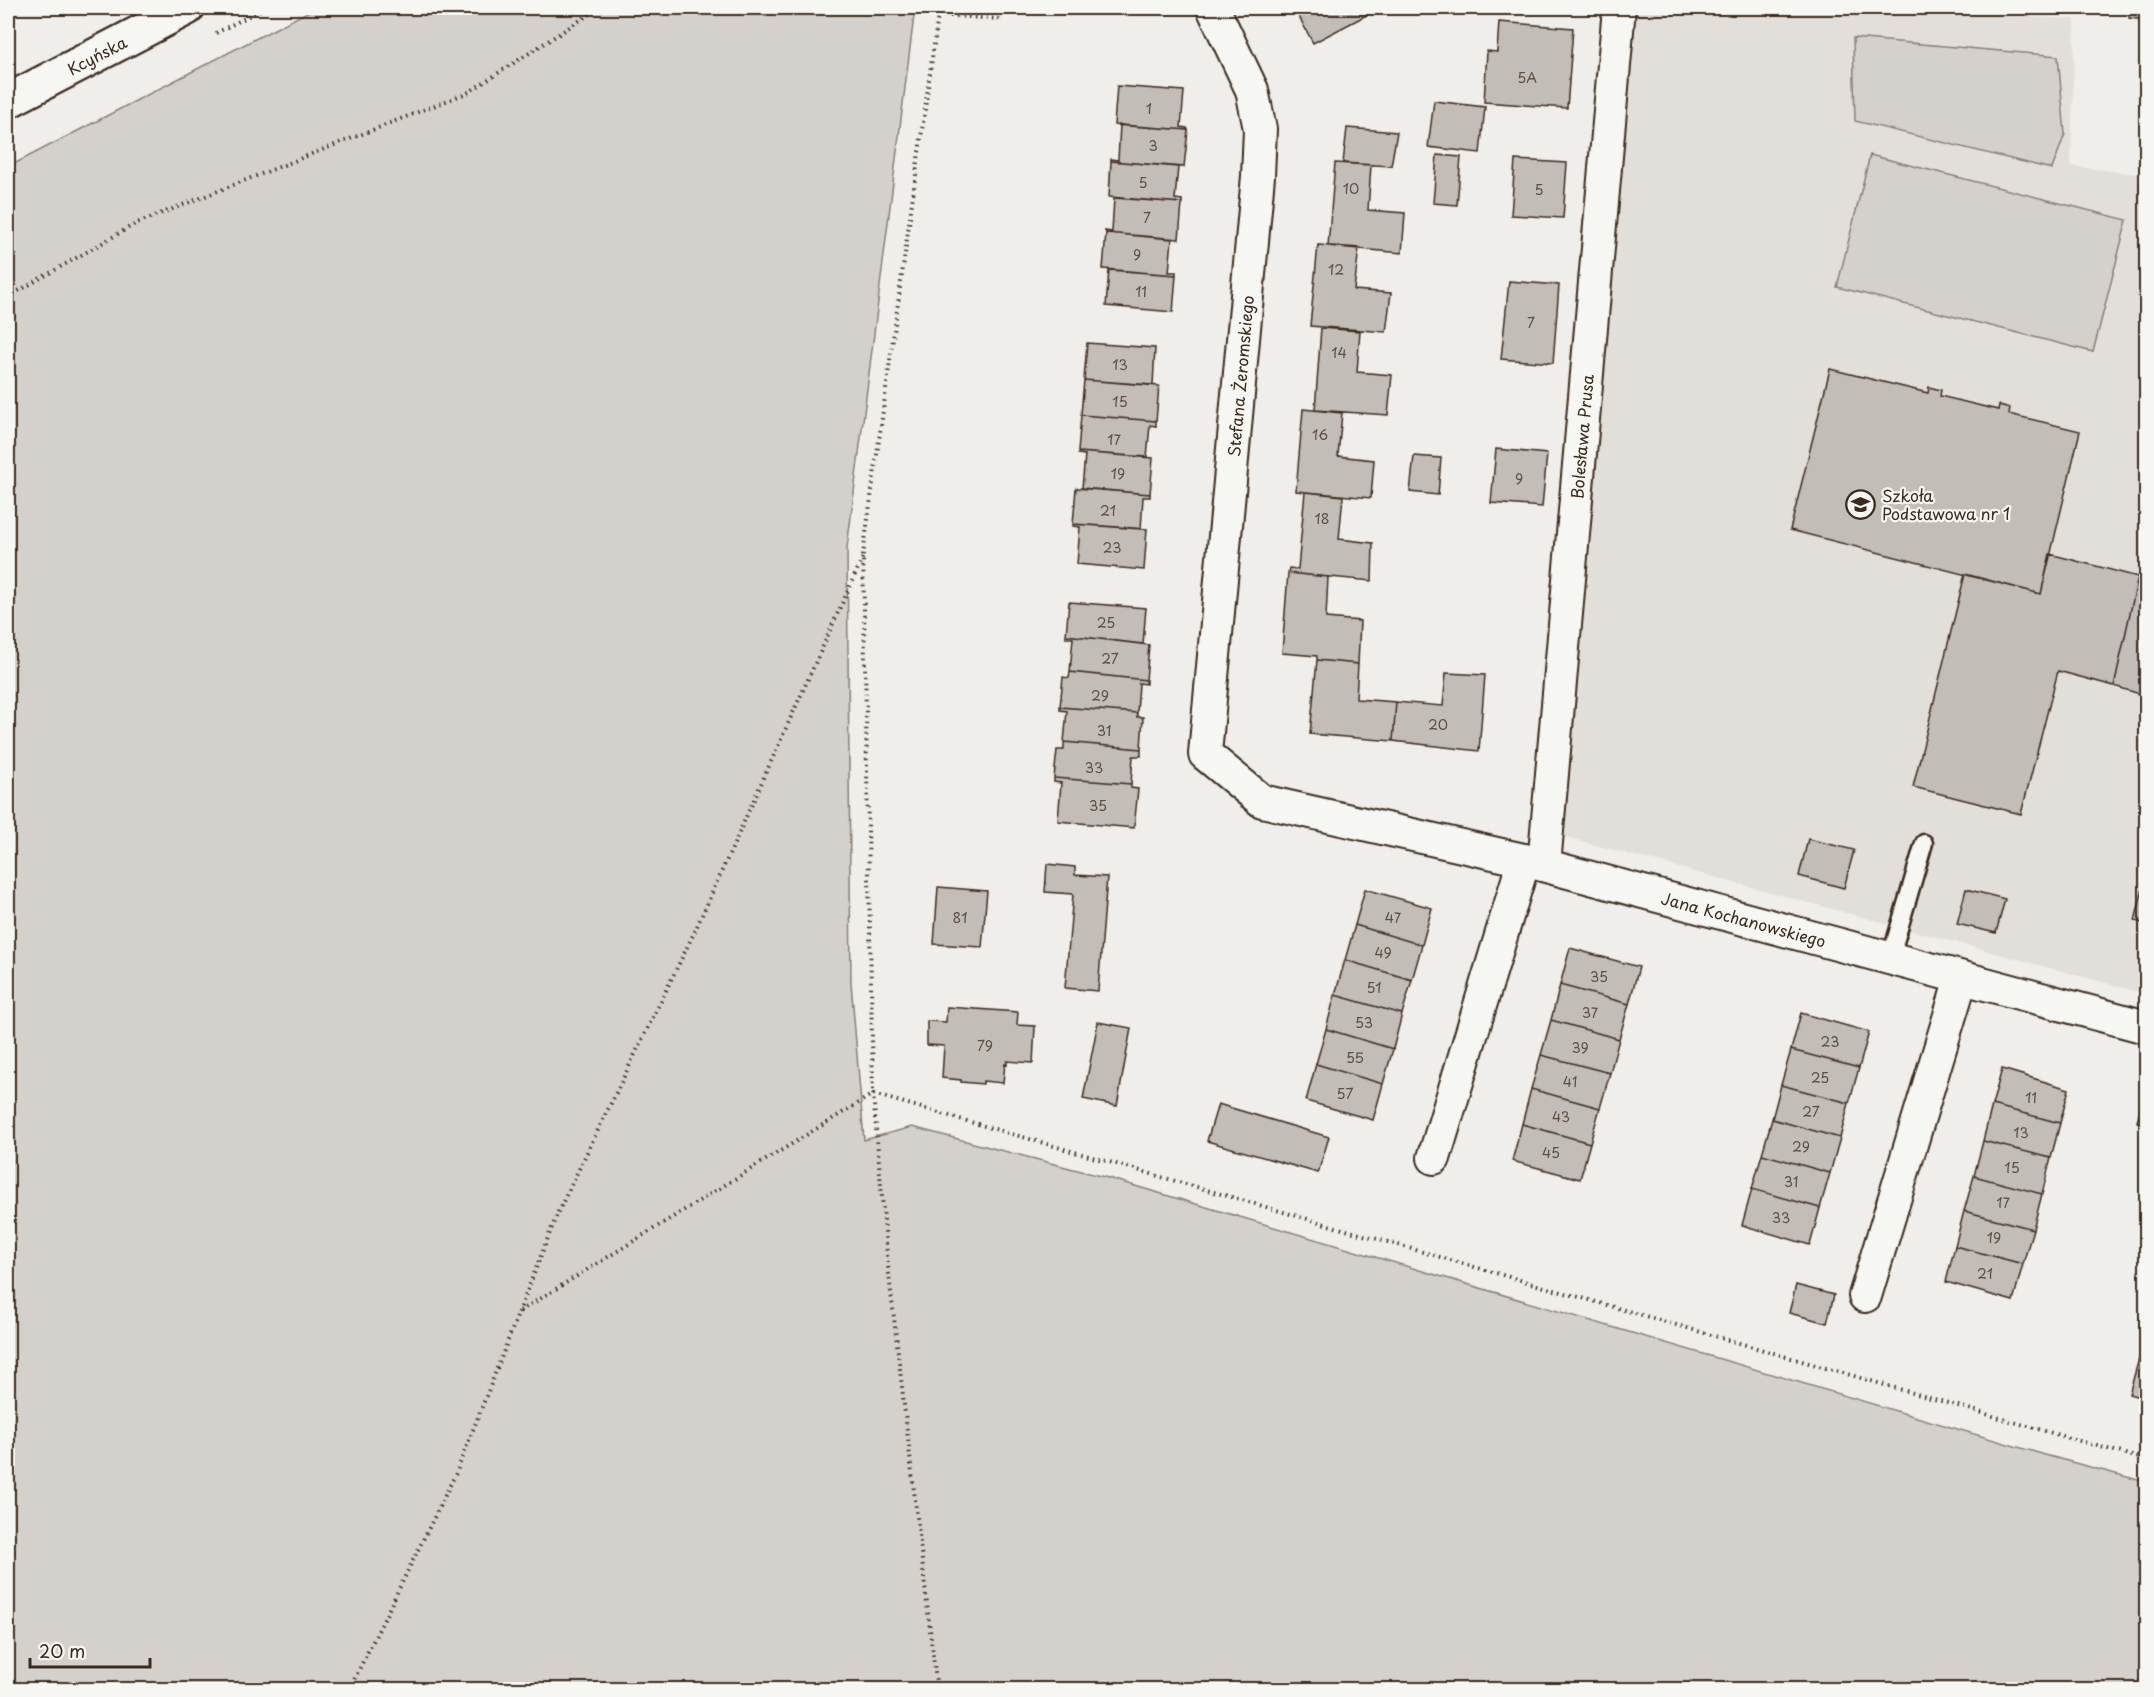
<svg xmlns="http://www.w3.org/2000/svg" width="2154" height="1697" font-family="'Playpen Sans',sans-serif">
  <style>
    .built { fill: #e2dfdb }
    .green { fill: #d4d1cc; stroke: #887e75; stroke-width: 1.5 }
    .building { fill: #c2bdb7; stroke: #3b2a1e; stroke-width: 1.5 }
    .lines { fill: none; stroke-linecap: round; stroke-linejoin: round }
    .service-casing { stroke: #3b2a1e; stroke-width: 21 }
    .minor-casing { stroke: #3b2a1e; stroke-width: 36 }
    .tertiary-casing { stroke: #3b2a1e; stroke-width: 38 }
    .path { stroke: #3b2a1e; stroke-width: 4; stroke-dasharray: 1.5 4.5; stroke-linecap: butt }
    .service { stroke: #f6f6f2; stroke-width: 16 }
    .minor { stroke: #f6f6f2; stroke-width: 32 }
    .tertiary { stroke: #f6f6f2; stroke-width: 33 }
    .labels { text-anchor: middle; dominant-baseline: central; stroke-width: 4.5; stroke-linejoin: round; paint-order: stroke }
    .number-label { font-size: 14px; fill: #5d4f44 }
    .street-label { font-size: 16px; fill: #3b2a1e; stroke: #f6f6f2 }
    .poi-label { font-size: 16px; fill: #3b2a1e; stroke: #f6f6f2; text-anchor: start }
  </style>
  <rect width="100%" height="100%" fill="#efeeea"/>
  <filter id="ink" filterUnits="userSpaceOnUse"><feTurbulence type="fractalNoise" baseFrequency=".0167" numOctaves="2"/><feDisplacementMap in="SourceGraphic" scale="12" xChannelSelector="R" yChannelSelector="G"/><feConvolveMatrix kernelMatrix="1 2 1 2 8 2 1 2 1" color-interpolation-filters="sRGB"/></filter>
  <g filter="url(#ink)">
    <!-- built -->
    <path class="built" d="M1640,8H1850L2075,19L2071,166L2146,175V994L1547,832L1618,18Z"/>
    <!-- green -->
    <path class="green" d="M315,8H915L847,548L851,982L864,1140L912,1127L1108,1178L2045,1455L2146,1482V1689H8V167Z
      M1853,38L2058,56L2065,134L2052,169L1855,121Z
      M1870,155L2127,220L2093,352L1837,287Z"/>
    <!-- building -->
    <path class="building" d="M1297,8H1380L1313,43L1295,9Z
      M2130,8H2146V20L2129,18Z
      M1499,22L1573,28L1567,108L1484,102L1487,51L1497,52Z
      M1117,86L1184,91L1181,127L1187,128L1188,130L1114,125Z
      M1434,101L1485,107L1480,153L1428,147Z
      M1120,125L1188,130L1184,167L1111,161V159L1118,160Z
      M1347,128L1397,132L1391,166L1343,163Z
      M1437,155L1461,157L1457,205L1433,203Z
      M1515,160L1567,163L1563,218L1511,215Z
      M1111,161L1178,167L1175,199L1182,200V203L1109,197Z
      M1335,163L1371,165L1368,210L1405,213L1402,253L1328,246Z
      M1114,198L1182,203L1179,239L1106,233L1105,231L1112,232Z
      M1106,233L1172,239L1169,272H1176V275L1103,269Z
      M1318,245L1359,248L1354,290L1391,293L1386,332L1310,326Z
      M1109,270L1176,275L1173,312L1106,306Z
      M1509,281L1559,285L1553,363L1501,359Z
      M1321,328L1360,331L1357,372L1392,375L1388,415L1315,410Z
      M1087,343L1155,348L1153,385L1084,380Z
      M1830,369L1928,393L1929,387L1941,390L1940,396L1998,410L1999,405L2010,408L2009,414L2080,431L2041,594L1790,530Z
      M1084,380L1159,386L1156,421L1081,415Z
      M1303,409L1342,413L1338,456L1374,460L1371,498L1296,491Z
      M1081,415L1156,421V426L1150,425L1147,457L1078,452Z
      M1496,449L1547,454L1542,507L1491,503Z
      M1078,452L1153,458L1150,494L1082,488L1085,455L1078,454Z
      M1414,456L1441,458L1438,495L1410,492Z
      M1076,488L1150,494V497H1143L1141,529L1073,524Z
      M1305,492L1343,496L1339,539L1373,543L1372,581L1288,573L1289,568L1298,569Z
      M1073,524L1147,529L1144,570L1077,564L1080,527L1073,526Z
      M2050,554L2138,577L2114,686L2058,671L2021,814L1913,787L1965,574L2041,594Z
      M1288,573L1328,577L1326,618L1360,621L1358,664L1317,660V656L1282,653Z
      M2138,577L2146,579V696L2114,686Z
      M1069,602L1146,608L1143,644L1066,635Z
      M1066,635L1149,645L1146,680L1070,672L1073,638H1066Z
      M1317,660L1358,664L1356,699L1396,702L1393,741L1310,734Z
      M1070,672L1146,680V684L1139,683L1137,713L1060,707L1063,677L1069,678Z
      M1446,673L1485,675L1479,751L1393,741L1396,702L1443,706Z
      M1060,707L1137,713V717H1143L1141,749L1064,742L1067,711L1060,710Z
      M1064,742L1141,749V756H1133L1131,784L1054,778L1057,750H1064Z
      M1054,778L1131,784V788L1138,789L1134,828L1058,821L1061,783L1054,782Z
      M1808,839L1854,850L1844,888L1799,876Z
      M1047,864L1075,867V875L1107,877L1098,991L1065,988L1073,894L1045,892Z
      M2146,876V924L2135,921Z
      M938,887L987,891L982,947L934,944Z
      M1365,889L1432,908L1422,945L1355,925Z
      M1966,889L2005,899L1996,933L1957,924Z
      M1355,925L1422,945L1412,980L1345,960Z
      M1570,948L1639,967L1629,1004L1560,985Z
      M1345,960L1412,980L1402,1014L1335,995Z
      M1560,985L1629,1004L1619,1039L1551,1020Z
      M1335,995L1402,1014L1393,1049L1326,1029Z
      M947,1007L1018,1012L1017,1025L1035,1026L1033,1063L1007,1061V1065L1005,1064L1003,1083L983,1081V1084L961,1082V1080L942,1078L944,1046L927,1045V1021L946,1022Z
      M1801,1013L1869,1032L1859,1068L1791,1050Z
      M1551,1020L1619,1039L1610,1073L1541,1055Z
      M1098,1022L1131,1028L1117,1106L1083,1099Z
      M1326,1029L1393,1049L1383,1084L1316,1064Z
      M1791,1050L1859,1068L1849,1103L1781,1085Z
      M1541,1055L1610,1073L1600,1108L1531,1089Z
      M1316,1064L1383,1084L1373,1120L1306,1101Z
      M2002,1069L2069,1089L2060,1123L1992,1105Z
      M1781,1085L1849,1103L1840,1138L1772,1119Z
      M2146,1085V1124L2137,1122Z
      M1531,1089L1600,1108L1590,1143L1522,1124Z
      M1218,1104L1329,1137L1318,1173L1207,1141Z
      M1992,1105L2060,1123L2051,1158L1983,1141Z
      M1772,1119L1840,1138L1830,1173L1762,1154Z
      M1522,1124L1590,1143L1580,1179L1512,1161Z
      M1983,1141L2051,1158L2042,1194L1974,1176Z
      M1762,1154L1830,1173L1820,1208L1752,1189Z
      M1974,1176L2042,1194L2033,1229L1964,1211Z
      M1752,1189L1820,1208L1810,1245L1742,1225Z
      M1964,1211L2033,1229L2023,1264L1955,1246Z
      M1955,1246L2023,1264L2013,1301L1946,1282Z
      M1796,1285L1834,1295L1827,1323L1789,1313Z
      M2146,1334V1399L2129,1394Z"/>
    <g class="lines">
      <defs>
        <path id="service" d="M1890,959L1924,843"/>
        <g id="minor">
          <path id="s1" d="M1213,8L1252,90L1260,129L1258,176L1205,754L1262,801L1524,860L2146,1027"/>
          <path id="s2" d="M1544,865L1619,8"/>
          <path d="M1434,1158L1524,860"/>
          <path d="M1865,1296L1961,979"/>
        </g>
        <g id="tertiary">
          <path id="s3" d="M8,101L187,8"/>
        </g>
      </defs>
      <!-- service casing -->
      <use href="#service" class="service-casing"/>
      <!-- minor casing -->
      <use href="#minor" class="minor-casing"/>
      <!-- tertiary casing -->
      <use href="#tertiary" class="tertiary-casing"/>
      <!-- path -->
      <path class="path" d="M939,8L863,555L873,1094L2146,1460
        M1031,8H1032
        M938,15L998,19L1010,8
        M216,33L264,8
        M8,297L137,223L469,92L599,8
        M520,1311L873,1094L888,1266L937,1690
        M349,1690L457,1471L558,1212L694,933L863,557"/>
      <!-- service -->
      <use href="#service" class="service"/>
      <!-- minor -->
      <use href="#minor" class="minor"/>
      <!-- tertiary -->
      <use href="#tertiary" class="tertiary"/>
    </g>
  </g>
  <!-- icons -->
  <defs>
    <symbol id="school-ring" viewBox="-11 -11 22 22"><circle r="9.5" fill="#f6f6f2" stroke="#3b2a1e" stroke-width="1.5"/><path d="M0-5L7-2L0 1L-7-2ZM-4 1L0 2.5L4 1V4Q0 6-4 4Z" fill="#3b2a1e"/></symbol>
  </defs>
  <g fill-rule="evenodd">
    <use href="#school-ring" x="1844" y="488" width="33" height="33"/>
  </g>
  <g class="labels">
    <!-- number labels -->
    <g class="number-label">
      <text x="1527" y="77">5A</text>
      <text x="1149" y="108">1</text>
      <text x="1153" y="145">3</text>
      <text x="1143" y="182">5</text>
      <text x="1351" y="188">10</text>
      <text x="1539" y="189">5</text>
      <text x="1147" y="217">7</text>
      <text x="1137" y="254">9</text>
      <text x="1336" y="269">12</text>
      <text x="1141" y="291">11</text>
      <text x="1531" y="322">7</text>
      <text x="1339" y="352">14</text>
      <text x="1120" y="364">13</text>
      <text x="1120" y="401">15</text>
      <text x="1320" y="434">16</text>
      <text x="1114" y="439">17</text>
      <text x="1118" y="473">19</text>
      <text x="1519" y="478">9</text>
      <text x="1108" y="510">21</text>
      <text x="1322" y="518">18</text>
      <text x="1112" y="547">23</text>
      <text x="1106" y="622">25</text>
      <text x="1110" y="658">27</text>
      <text x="1100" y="695">29</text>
      <text x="1438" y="724">20</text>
      <text x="1104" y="730">31</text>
      <text x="1094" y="767">33</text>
      <text x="1098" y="805">35</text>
      <text x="960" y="917">81</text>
      <text x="1393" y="917">47</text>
      <text x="1383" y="952">49</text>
      <text x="1599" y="976">35</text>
      <text x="1374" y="987">51</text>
      <text x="1590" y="1012">37</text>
      <text x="1364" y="1022">53</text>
      <text x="1830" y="1041">23</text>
      <text x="985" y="1045">79</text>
      <text x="1580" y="1047">39</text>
      <text x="1355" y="1057">55</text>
      <text x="1820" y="1077">25</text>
      <text x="1570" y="1081">41</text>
      <text x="1345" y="1093">57</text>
      <text x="2031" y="1097">11</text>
      <text x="1811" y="1111">27</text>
      <text x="1561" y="1116">43</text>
      <text x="2021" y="1132">13</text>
      <text x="1801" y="1146">29</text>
      <text x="1551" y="1152">45</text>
      <text x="2012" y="1167">15</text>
      <text x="1791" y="1181">31</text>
      <text x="2003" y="1202">17</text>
      <text x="1781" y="1217">33</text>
      <text x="1994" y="1237">19</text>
      <text x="1985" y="1273">21</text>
    </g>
    <!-- street labels -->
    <g class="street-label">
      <text stroke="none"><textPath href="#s3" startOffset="100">Kcyńska</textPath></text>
      <text transform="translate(1240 376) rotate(-85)">Stefana Żeromskiego</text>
      <text stroke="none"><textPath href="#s2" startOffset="430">Bolesława Prusa</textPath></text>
      <text stroke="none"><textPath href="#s1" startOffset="1328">Jana Kochanowskiego</textPath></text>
    </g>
    <!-- poi labels -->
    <g class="poi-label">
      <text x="1882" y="495">Szkoła<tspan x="1882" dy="18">Podstawowa nr 1</tspan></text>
    </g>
  </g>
  <!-- margin -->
  <rect width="2154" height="1697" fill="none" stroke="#f6f6f2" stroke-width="30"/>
  <rect x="15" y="15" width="2124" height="1667" fill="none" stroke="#3b2a1e" stroke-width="2" filter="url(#ink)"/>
  <!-- scale -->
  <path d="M30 1658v9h120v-9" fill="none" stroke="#3b2a1e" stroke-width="3"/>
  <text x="39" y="1658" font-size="18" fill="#3b2a1e" stroke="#f6f6f2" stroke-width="4.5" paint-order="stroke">20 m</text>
</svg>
